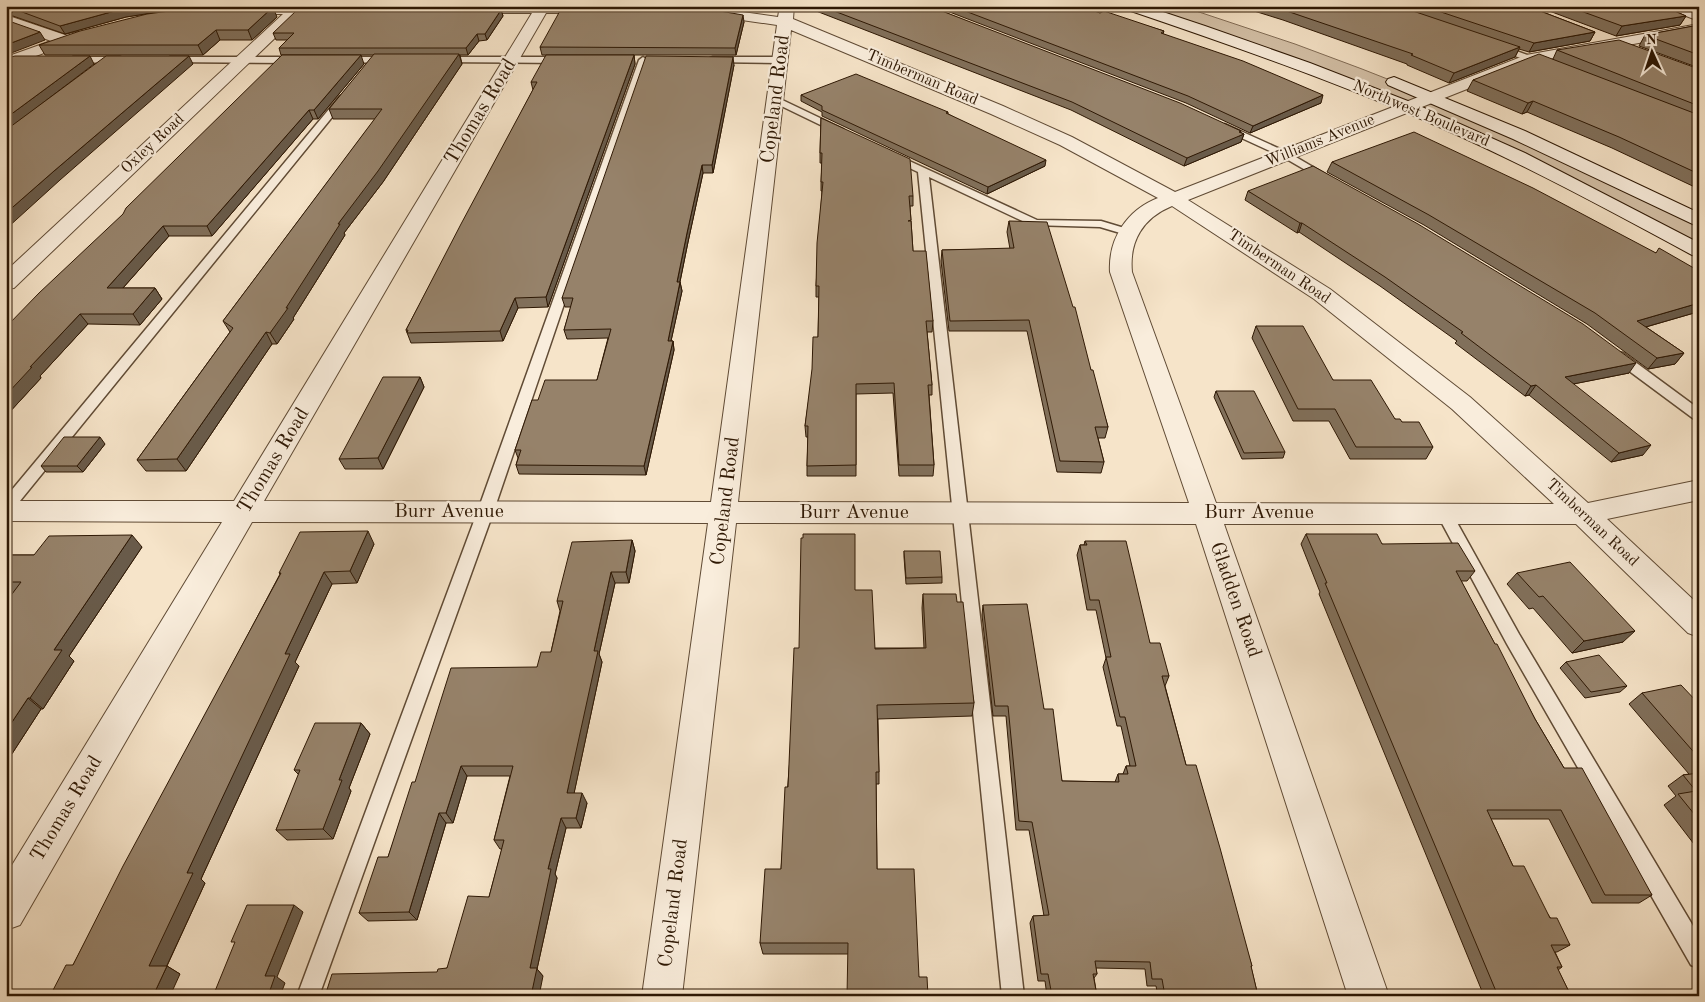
<svg xmlns="http://www.w3.org/2000/svg" width="1705" height="1002" font-family="'Old Standard TT',serif">
  <style>
    .green { fill: #d4c1a8; stroke: #816c56 }
    .lines { fill: none; stroke-linecap: round; stroke-linejoin: round }
    .lane-casing { stroke: #604b35; stroke-width: 3 }
    .street-casing { stroke: #604b35; stroke-width: 2 }
    .secondary-casing { stroke: #2e1804; stroke-width: 2 }
    .lane { fill: #f9eddc; fill-rule: evenodd }
    .street { fill: #f9eddc; fill-rule: evenodd }
    .secondary { fill: #f9eddc; fill-rule: evenodd }
    .wall { fill: #81705b; stroke: #2e1804 }
    .shaded-wall { fill: #695b4a; stroke: #2e1804 }
    .building { fill: #96826a; stroke: #2e1804 }
    .labels { text-anchor: middle; dominant-baseline: central; stroke-width: 4.5; stroke-linejoin: round; paint-order: stroke }
    .far-street-label { font-size: 16px; fill: #2e1804; stroke: #f9eddc }
    .street-label { font-size: 20px; fill: #2e1804; stroke: #f9eddc }
  </style>
  <rect width="100%" height="100%" fill="#f6e4c9"/>
  <filter id="stains"><feTurbulence type="fractalNoise" baseFrequency=".004" numOctaves="4"/><feColorMatrix values="0 0 0 0 .2 0 0 0 0 .09 0 0 0 0 .02 0 0 0 .5 -.17"/></filter>
  <radialGradient id="worn" r=".72"><stop offset=".6" stop-color="#630" stop-opacity="0"/><stop offset="1" stop-color="#630" stop-opacity=".3"/></radialGradient>
  <!-- green -->
  <path class="green" d="M1130,6H1181L1295,44L1362,69L1433,97L1699,221V251L1408,107Z"/>
  <g class="lines">
    <defs>
      <path id="lane" d="M1494,45H1500L1546,62L1539,64L1494,49Z
        M120,57L123,58V62L73,63L69,60L73,57Z
        M170,57H297L301,60L297,63L167,62L166,60Z
        M343,57H390L394,60L390,63L340,62L339,60Z
        M440,57H562L566,60L562,63L437,62L436,60Z
        M643,57L647,60L493,513L319,996H297L477,513L639,60Z
        M713,57H781L785,60L781,63L710,62V58Z
        M343,95L348,98L346,100L11,512L6,513V497L340,96Z
        M776,97L843,129L845,131L843,133H837L773,102V98Z
        M1225,124L1289,153L1330,177L1329,179H1321L1283,157L1222,129L1220,127Z
        M892,153L1037,220L1101,221L1131,230L1133,232L1127,235L1100,227L1031,225L929,177L1024,996H1002L918,172L888,158V154Z
        M1618,352L1623,353L1699,409V421L1694,419L1613,359L1612,356Z
        M1445,508L1450,510L1519,634L1699,936V968L1691,965L1507,644L1437,514L1440,510Z"/>
      <path id="street" d="M235,6H602L604,9L602,12L597,13H546L264,501L711,502L777,25L707,15L702,14L700,11L702,8L707,7L778,17L780,6H794L793,19L1003,106L1072,137L1175,192L1526,55L1699,24V32L1535,62L1188,200L1330,289L1470,397L1588,503L1699,480V500L1607,519L1699,605V637L1688,633L1576,524H1224L1389,996H1348L1196,524L736,523L682,996H642L708,523L252,522L20,925L6,930V875L222,522L6,521V501H234L532,13L300,14L14,288L6,289V271L283,14H237L232,13L230,10ZM791,30L991,114L1060,145L1158,198C1127,210 1108,239 1110,272L1189,503L738,502ZM1172,206L1314,299L1452,409L1554,504L1216,503L1132,272C1129,241 1143,218 1172,206Z
        M1666,6H1686L1699,12V21L1668,9Z
        M6,15L65,35L77,32L82,33L84,36L82,39L6,67V57L51,41L6,24Z"/>
      <path id="secondary" d="M1123,6H1145L1205,26L1310,63L1413,103L1525,153L1699,243V257L1692,255C1609,210 1526,165 1439,127C1337,82 1231,45 1125,9Z
        M1394,77L1525,131L1699,213V227L1513,139L1388,85L1386,82L1388,79Z"/>
    </defs>
    <!-- lane casing -->
    <use href="#lane" class="lane-casing"/>
    <!-- street casing -->
    <use href="#street" class="street-casing"/>
    <!-- secondary casing -->
    <use href="#secondary" class="secondary-casing"/>
    <!-- lane -->
    <use href="#lane" class="lane"/>
    <!-- street -->
    <use href="#street" class="street"/>
    <!-- secondary -->
    <use href="#secondary" class="secondary"/>
  </g>
  <!-- wall -->
  <path class="wall" d="M6,6H197L126,17L65,34L10,15L6,8Z
    M719,6H747L746,10Z
    M811,6H929L1241,131L1240,132L1244,134L1241,142L1184,166L1071,110L811,9Z
    M934,6H1080L1164,31L1163,34L1321,103L1250,133L1186,103Z
    M1238,6H1527L1595,32L1590,41L1529,52L1519,49L1515,57L1449,83L1407,65V64L1283,20Z
    M1536,6H1663L1686,16L1680,25L1616,36Z
    M501,10L503,16L487,40L479,41L468,55H460L462,64L383,182L344,233L345,235L293,318L294,319L277,344H272L186,471H146L137,460L230,332L223,321L375,119H333L329,109L374,55H281L279,48L287,40H276L273,33Z
    M277,17L252,40H220L203,55H45L39,45Z
    M744,22L736,55H542L540,47Z
    M1699,25V68L1639,46L1645,35Z
    M1557,50L1699,69V189L1612,148L1527,112L1522,114L1467,91L1473,80L1553,59Z
    M634,55L635,64L548,307L518,308L503,341L411,343L406,330L533,90L531,82Z
    M364,64L318,119H313L212,236H169L123,288H155L162,299L140,325L88,324L40,376L41,378L6,416V327Z
    M734,65L713,173H703L688,242L680,282L682,291L671,341H673L674,350L646,475L519,474L516,465L518,458L515,450L538,400L597,380L608,338L567,339L564,330L571,307H565L562,298Z
    M801,95L948,112V114L1045,166L987,194L822,116V112L801,101Z
    M821,118L913,196V206H910L913,251L933,321L932,332H927L932,385V395H929L934,465L933,476H899L893,393L856,394V476H807V466L808,437H806L805,426L818,337L819,297H816V286L822,191H821V182L822,163H820V153Z
    M1332,162L1656,253L1699,271V316L1694,313L1646,327L1684,353L1675,364L1648,369L1587,324L1424,225L1327,172Z
    M1248,191L1629,373L1573,384L1643,455L1611,462L1529,395L1525,396L1455,343L1457,341L1380,286L1299,232L1297,233L1245,200Z
    M1009,221L1091,370L1108,427L1105,438H1098L1104,462L1101,473L1057,472L1027,331H949L941,261L942,250L1010,249L1007,232Z
    M1256,326L1333,380L1395,419L1402,422L1433,447L1426,459H1350L1329,421H1293L1252,338Z
    M420,377L424,387L383,469H345L339,459Z
    M1216,391L1285,452L1283,458L1242,459L1214,397Z
    M105,444L83,472H46L41,466Z
    M1306,534L1382,544L1475,571L1467,581H1461L1535,719L1564,768L1652,895L1639,903H1592L1549,819H1491L1513,866L1570,945L1557,952H1555L1562,967L1558,970L1571,996H1484L1319,594L1320,592L1301,544Z
    M632,540L635,551L629,583H615L599,654L602,662L574,793L587,803L581,828H566L555,874L557,878L537,969L543,976L437,972L447,968L489,897L502,849H500L494,840L510,776H467L453,823H446L417,920L368,921L359,913L388,857L415,782L537,667L551,652L560,611L557,601Z
    M1085,541L1150,643L1169,676L1165,686L1186,765L1252,966L1251,967L1258,996H1158L1156,986H1147L1145,969L1096,968L1097,974L1094,978L1097,996H1047L1045,981H1038L1030,923L1033,916H1044L1029,830H1016L1006,716H993L982,615L983,605L1044,709L1062,781L1115,782L1118,774H1123L1126,766H1130L1121,726H1117L1103,667L1106,658L1096,610H1087L1077,555L1080,545H1084Z
    M374,544L357,583L332,584L295,662L299,666L201,879L205,883L167,966L180,974L73,965L280,574L279,573Z
    M142,547L69,656L74,661L43,709H41L6,763V602L13,594H6V555H34Z
    M904,551L942,577V583L906,584L904,557Z
    M1517,573L1623,642L1572,653L1533,608L1529,609L1507,584Z
    M923,594L957,602L974,703L972,716L878,719L879,772V784H876L877,869L919,977L928,996L848,954H763L760,943L781,869L799,648H924L922,608Z
    M1566,662L1627,686L1620,692L1585,698L1560,668Z
    M1642,693L1699,704V847L1697,848L1664,805L1676,796L1668,786L1683,775L1689,774L1629,704Z
    M361,723L370,734L349,788L351,791L333,839L287,840L276,830L299,775L294,770Z"/>
  <!-- shaded-wall -->
  <path class="shaded-wall" d="M142,6H197L126,17L65,34L60,26L122,9Z
    M273,7L277,17L252,40L248,30Z
    M501,10L503,16L487,40L485,34Z
    M743,15L744,22L736,55L735,48Z
    M1686,16L1680,25L1616,36L1622,26Z
    M216,30L220,40L203,55L198,45Z
    M40,32L45,40L6,55V45Z
    M1595,32L1590,41L1529,52L1534,43Z
    M477,34L479,41L468,55L466,48Z
    M1520,47L1515,57L1449,83L1454,73Z
    M459,54L462,64L383,182L344,233L345,235L293,318L294,319L277,344L270,333L338,224Z
    M361,55L364,64L318,119L314,110Z
    M634,55L635,64L548,307L546,297Z
    M90,56L94,64L6,131V118Z
    M189,56L193,64L60,180L6,229V213L54,171Z
    M733,57L734,65L713,173L712,165Z
    M1323,95L1321,103L1250,133L1253,126Z
    M1533,101L1527,112L1522,114L1528,103Z
    M309,110L313,119L212,236L207,226Z
    M1241,131L1239,136L1244,134L1241,142L1184,166L1187,158Z
    M1046,160L1045,166L987,194L988,187Z
    M702,165L703,173L688,242L678,291L677,282L687,233Z
    M1300,223H1302L1299,232L1297,233Z
    M163,226L169,236L114,298L107,288Z
    M680,282L682,291L669,350L668,341Z
    M155,288L162,299L140,325L133,314Z
    M515,298L518,308L503,341L500,331Z
    M1699,303V307L1694,313L1628,332L1637,321Z
    M80,314L88,324L40,376L41,378L6,416V395L30,367Z
    M266,332L272,344L186,471L177,459Z
    M673,341L674,350L646,475L644,466Z
    M1684,353L1675,364L1648,369L1657,358Z
    M1636,363L1629,373L1558,387L1565,377Z
    M420,377L424,387L383,469L378,458Z
    M1536,385L1529,395L1525,396L1531,386Z
    M100,437L105,444L83,472L77,466Z
    M1651,445L1643,455L1611,462L1619,453Z
    M368,531L374,544L357,583L350,571Z
    M132,535L142,547L69,656L74,661L43,709L30,698L54,650Z
    M632,540L635,551L629,583L626,572Z
    M324,572L332,584L295,662L299,666L201,879L205,883L163,974L149,966L187,873L285,654Z
    M611,572L615,583L599,654L602,662L572,803L567,793L594,651Z
    M1635,631L1623,642L1572,653L1584,641Z
    M28,698L41,709L6,763V731Z
    M361,723L370,734L349,788L351,791L333,839L323,829L339,780Z
    M461,766L467,776L453,823L446,813Z
    M582,793L587,803L581,828L576,818Z
    M439,813L446,823L417,920L409,912Z
    M561,818L566,828L555,874L557,878L537,969L543,976L539,996H531L530,968L548,869Z
    M294,905L303,912L277,977L285,983L280,996H268L265,976Z
    M167,966L180,974L170,996H153Z"/>
  <!-- building -->
  <path class="building" d="M6,6H142L122,9L60,26Z
    M821,6H929L1180,103L1241,131L1239,132L1244,134L1187,158L1072,102Z
    M952,6H1080L1100,13L1104,11L1164,31L1161,33L1243,61L1323,95L1253,126L1188,96Z
    M1272,6H1398L1520,47L1454,73L1411,55L1413,54Z
    M1423,6H1527L1595,32L1534,43Z
    M1567,6H1663L1686,16L1622,26Z
    M200,7H273L248,30H216L198,45H39L80,31L147,14Z
    M664,8L714,10L743,15L735,48L540,47L561,9Z
    M297,10H501L485,34H477L466,48H279L294,33H273Z
    M6,20L40,32L6,45Z
    M1699,25V55L1645,35Z
    M1619,40L1699,69V106L1557,50Z
    M374,54H459L378,171L338,224H340L286,308H288L270,333L266,332L177,459L137,460L233,328L223,321L382,109H329Z
    M1539,54L1699,115V174L1619,137L1533,101L1528,103L1473,80Z
    M282,55H361L314,110H309L207,226H163L107,288H155L133,314H80L30,367H32L6,395V327L39,293L123,214L126,208Z
    M546,55H634L546,297L515,298L500,331L407,333L408,330H406L461,224L537,82H531Z
    M15,56H90L6,118V58Z
    M106,56H189L54,171L6,213V130Z
    M646,56L733,57L712,165H702L687,233L677,282H680L668,341H673L644,466L516,465L521,450H515L532,400H538L545,380H597L611,329L564,330L573,298H562Z
    M856,74L948,112L946,113L1046,160L988,187L822,110V106L801,95Z
    M821,118L910,159L913,196H909L911,220L908,221H911L913,251H926L933,321H926L932,385H928L934,465H899L894,383L856,384V465L807,466L808,426H805L812,369L813,337H818L819,286H816L817,243L823,182H821L822,153H820Z
    M1414,132L1533,188L1656,253L1659,248L1699,271V303L1637,321L1684,353L1657,358L1595,313L1429,215L1332,162Z
    M1313,166L1418,224L1583,324L1636,363L1565,377L1651,445L1619,453L1536,385L1531,386L1461,333L1463,332L1385,277L1302,223H1300L1248,191Z
    M1009,221L1047,222L1073,307H1075L1091,370H1093L1108,427H1095L1104,462L1060,461L1029,320L950,321L942,250L1014,248Z
    M1256,326H1303L1333,380H1371L1395,419H1400L1402,422H1419L1433,447H1356L1335,409H1298Z
    M383,377H420L378,458L339,459Z
    M1216,391H1254L1285,452L1244,453Z
    M64,437H100L77,466H41Z
    M368,531L350,571L324,572L285,654H290L187,873H193L149,966H167L153,996H50L66,965H73L123,866L281,573H279L300,532Z
    M803,534H855V590H872L875,649L926,648L923,594H956L957,602H963L974,703L877,705L879,772H876L877,869H914L919,977H927L928,996H847L848,943H760L765,869H781L785,787H788L794,648H799L801,538H803Z
    M1306,534H1377L1382,544L1458,543L1475,571H1456L1495,644H1497L1535,719L1564,768H1582L1652,895H1605L1561,810H1487L1513,866H1524L1550,918H1557L1570,945H1551L1562,967H1557L1571,996H1498L1325,583H1327Z
    M132,535L54,650H62L30,698H28L6,731V602L21,582H6V555H34L49,536Z
    M632,540L626,572H611L594,651H598L567,793H582L576,818H561L548,869H551L530,968H537L531,996H325L332,974L437,972L438,969L447,968L468,896L489,897L504,840H494L513,766H461L446,813H439L409,912L359,913L378,857H388L412,782H415L451,668L537,667L541,652H551L563,601H557L572,542Z
    M1085,541H1126L1150,643H1160L1169,676H1162L1186,765H1196L1220,848L1252,966H1251L1258,996H1165L1162,979H1152L1150,962L1095,961L1097,974H1093L1097,996H1052L1048,974H1041L1033,916L1049,915L1032,822L1019,821L1008,706H995L983,605L1027,604L1044,709H1053L1062,781L1119,782L1118,774H1128L1126,766H1136L1125,717H1120L1106,657H1111L1099,600H1090L1080,545H1087Z
    M904,551H940L942,577L906,578Z
    M1570,562L1635,631L1584,641L1543,596L1539,597L1517,573Z
    M1599,655L1627,686L1591,692L1566,662Z
    M1681,685L1699,704V758L1642,693Z
    M315,723H361L339,780H342L323,829L276,830L300,770H294Z
    M1699,773V820L1678,794L1696,791L1683,775Z
    M247,905H294L265,976H275L268,996H213L235,942H231Z"/>
  <g class="labels">
    <!-- far-street labels -->
    <g class="far-street-label">
      <text transform="translate(922 78) rotate(23)">Timberman Road</text>
      <text transform="translate(1421 114) rotate(23)">Northwest Boulevard</text>
      <text transform="translate(1320 141) rotate(-22)">Williams Avenue</text>
      <text transform="translate(153 144) rotate(-43)">Oxley Road</text>
      <text transform="translate(1279 267) rotate(34)">Timberman Road</text>
      <text transform="translate(1592 523) rotate(43)">Timberman Road</text>
    </g>
    <!-- street labels -->
    <g class="street-label">
      <text transform="translate(776 99) rotate(-83)">Copeland Road</text>
      <text transform="translate(481 112) rotate(-59)">Thomas Road</text>
      <text transform="translate(274 461) rotate(-59)">Thomas Road</text>
      <text transform="translate(726 501) rotate(-83)">Copeland Road</text>
      <text x="449" y="512">Burr Avenue</text>
      <text x="854" y="513">Burr Avenue</text>
      <text x="1259" y="513">Burr Avenue</text>
      <text transform="translate(1235 600) rotate(71)">Gladden Road</text>
      <text transform="translate(67 809) rotate(-59)">Thomas Road</text>
      <text transform="translate(674 903) rotate(-83)">Copeland Road</text>
    </g>
  </g>
  <!-- margin -->
  <rect width="1705" height="1002" fill="none" stroke="#f6e4c9" stroke-width="25"/>
  <rect x="8" y="8" width="1690" height="987" fill="none" stroke="#2e1804" stroke-width="2.5"/>
  <rect x="12" y="12" width="1680" height="977" fill="none" stroke="#2e1804"/>
  <!-- north arrow -->
  <g transform="translate(1652 52) rotate(357)" stroke="#f9eddc" stroke-width="4" paint-order="stroke">
  <path d="M0-4L9 19L0 12L-9 19Z" fill="#2e1804"/>
  <text y="-8" font-size="14" font-weight="bold" text-anchor="middle" fill="#2e1804">N</text>
  </g>
  <rect width="100%" height="100%" filter="url(#stains)"/>
  <rect width="100%" height="100%" fill="url(#worn)"/>
</svg>
